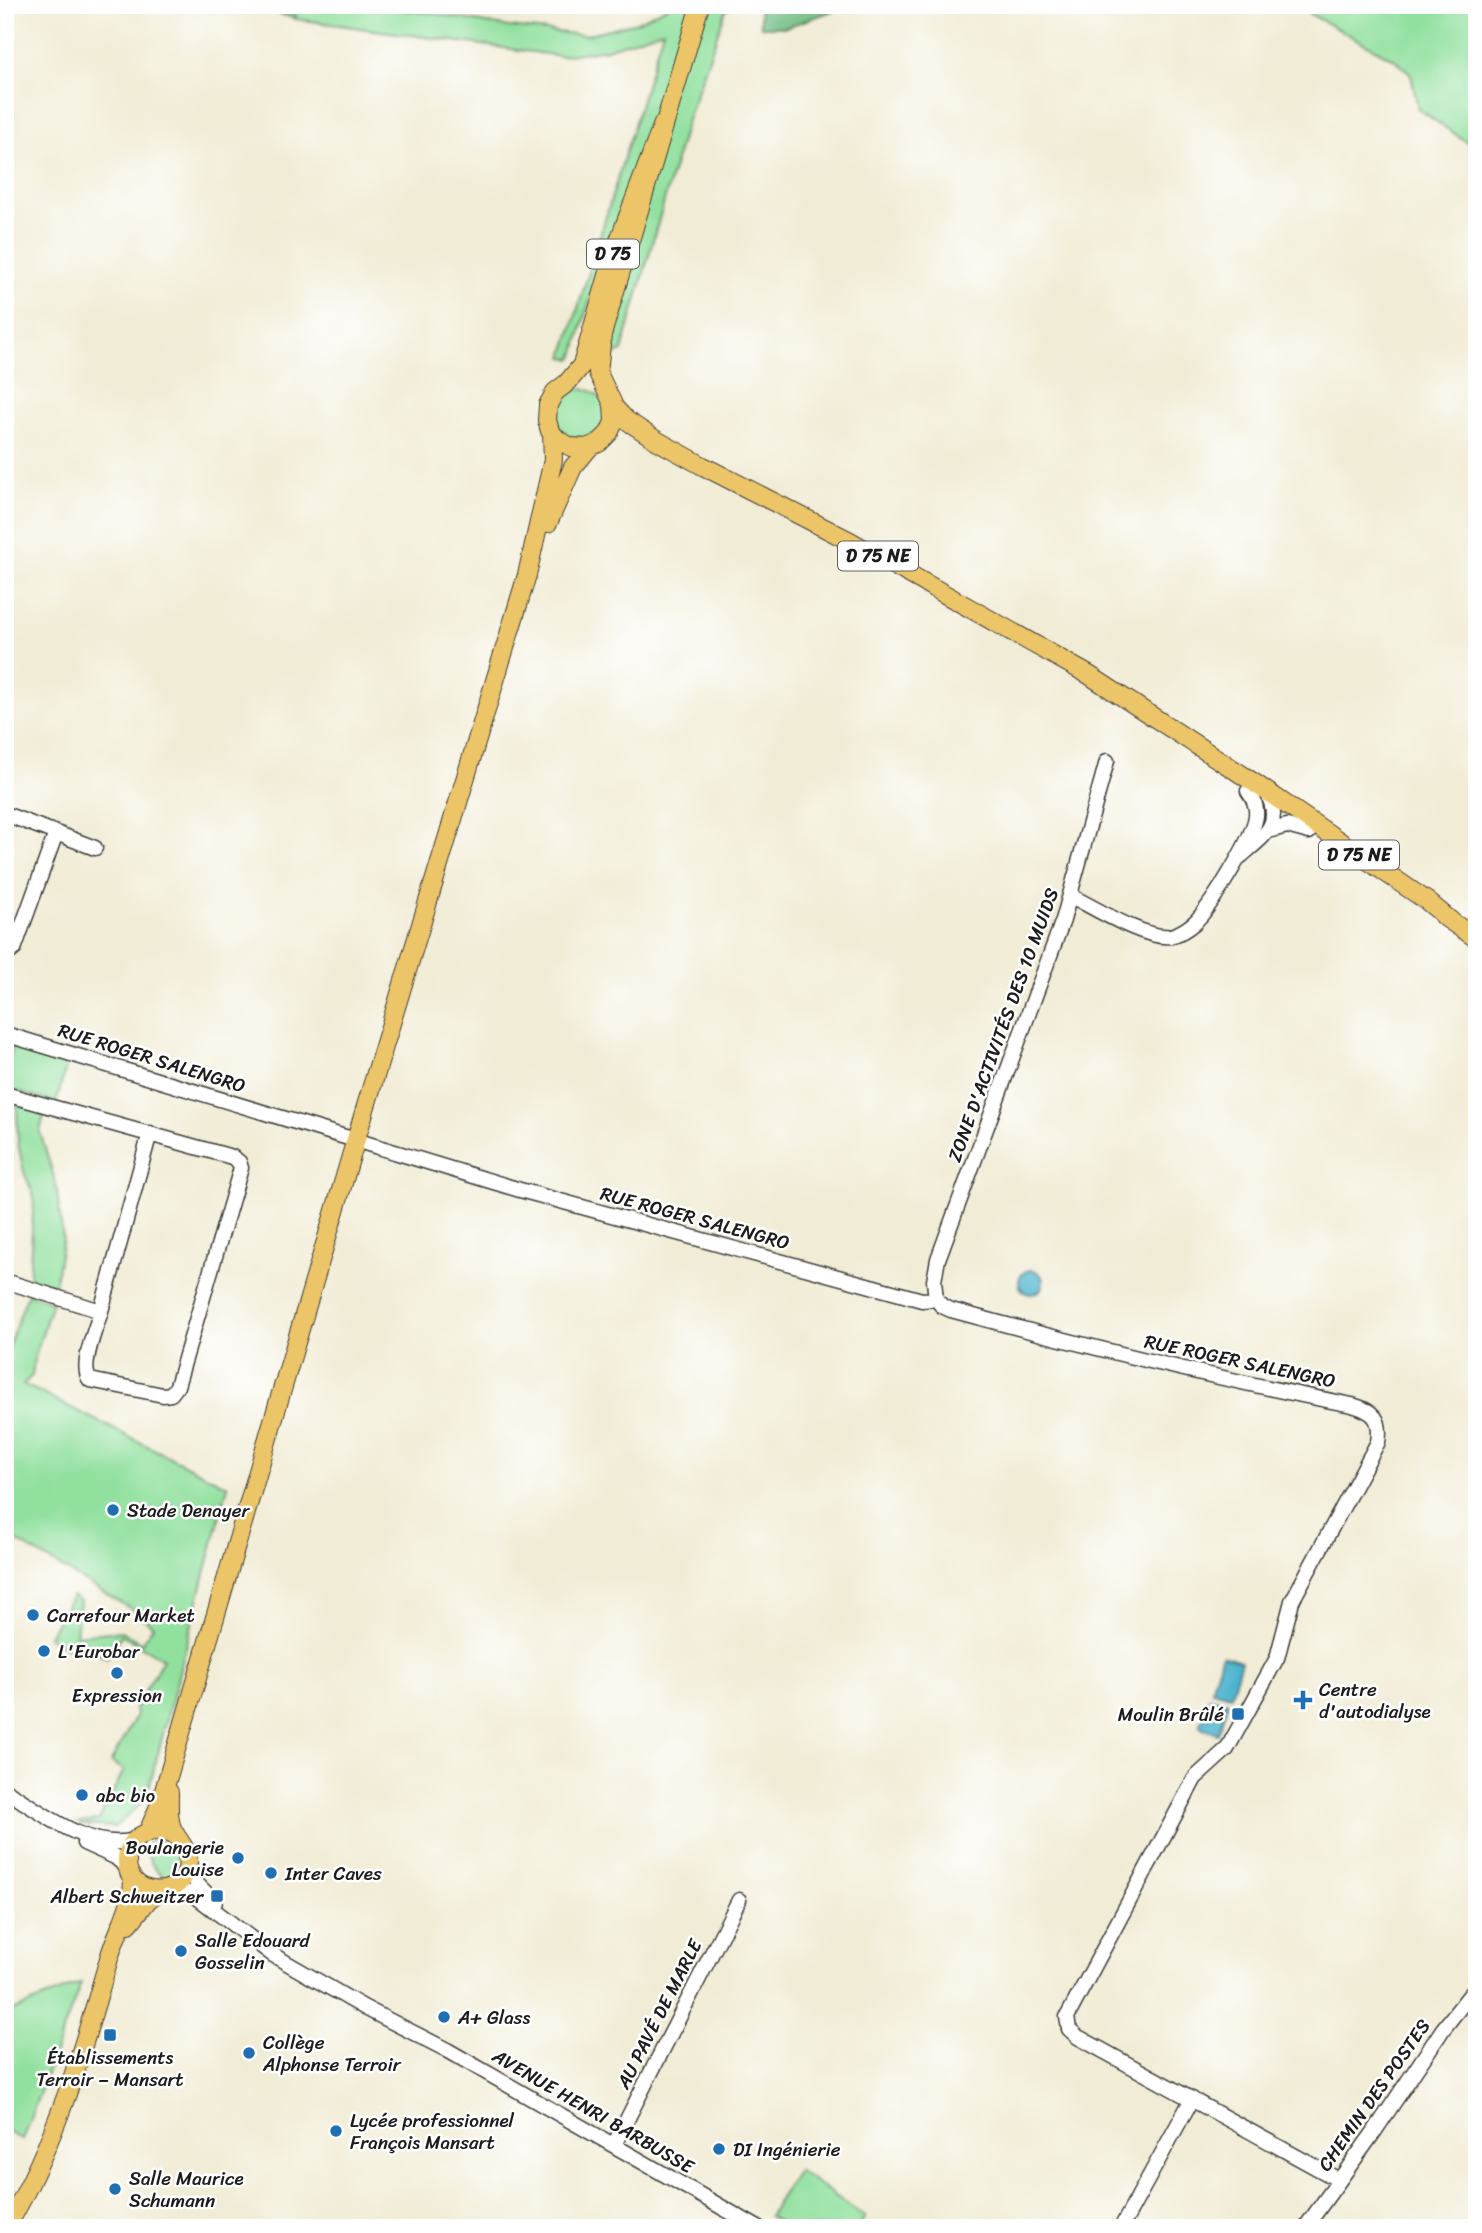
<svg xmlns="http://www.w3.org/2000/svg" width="1482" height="2233" font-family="Sriracha,sans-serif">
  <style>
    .green { fill: #91e09e; stroke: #567e5d; stroke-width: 2 }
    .forest { fill: #74be85; stroke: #486d50; stroke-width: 2 }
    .water { fill: #4eb4cd; stroke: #356874; stroke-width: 2 }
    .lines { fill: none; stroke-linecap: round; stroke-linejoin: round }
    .minor-casing { stroke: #3c3b38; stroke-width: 17 }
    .major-casing { stroke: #3c3b38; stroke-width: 20 }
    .minor { stroke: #fff; stroke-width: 14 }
    .major { stroke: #edc569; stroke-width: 18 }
    .poi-dot { fill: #1f6fb2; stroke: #fff; stroke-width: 2.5 }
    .labels { text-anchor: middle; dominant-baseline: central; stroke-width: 5; stroke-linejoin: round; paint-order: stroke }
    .shield { fill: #fff; stroke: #606060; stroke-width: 2 }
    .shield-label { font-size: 18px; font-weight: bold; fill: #1c1c1c }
    .street-label { font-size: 19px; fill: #1c1c1c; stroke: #fff }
    .poi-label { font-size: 19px; fill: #1c1c1c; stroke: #fff; text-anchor: start }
  </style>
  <rect width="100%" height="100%" fill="#fff"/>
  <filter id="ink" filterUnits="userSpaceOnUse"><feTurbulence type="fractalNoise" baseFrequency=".0143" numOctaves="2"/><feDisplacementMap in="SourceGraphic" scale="14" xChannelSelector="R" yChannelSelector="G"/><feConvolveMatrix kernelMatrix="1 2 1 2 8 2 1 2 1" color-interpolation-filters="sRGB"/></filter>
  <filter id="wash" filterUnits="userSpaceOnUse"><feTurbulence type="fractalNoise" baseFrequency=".00686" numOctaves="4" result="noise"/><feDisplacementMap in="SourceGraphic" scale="28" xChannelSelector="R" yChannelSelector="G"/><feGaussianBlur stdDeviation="1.57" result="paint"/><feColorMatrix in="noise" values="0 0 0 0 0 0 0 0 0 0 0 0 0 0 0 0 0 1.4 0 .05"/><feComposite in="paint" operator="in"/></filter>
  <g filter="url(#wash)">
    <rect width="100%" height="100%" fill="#f1ecd5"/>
    <!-- green -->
    <path class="green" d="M295,5L364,6L430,13L509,27L585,35L637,22L671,5H736L726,10L686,123L622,351L607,359L614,321L642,223L618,215L588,305L573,359L563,357L663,30L607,49L561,56L296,19Z
      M1293,5H1477V149L1418,109L1411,74L1394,59Z
      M556 414a25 25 0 1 1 50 0a25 25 0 1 1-50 0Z
      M14,1041L69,1057L56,1103L5,1088V1075Z
      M17,1103L45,1111L40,1132L56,1184L63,1239L54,1288L29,1281L34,1196L24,1172L18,1143Z
      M28,1293L52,1302L34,1360L32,1376L23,1384L228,1486L146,1799L115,1827L82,1825L78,1823L99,1820L124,1770L111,1762L136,1716L135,1709L163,1659L121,1635L107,1658L78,1641L72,1651L48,1637L72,1596L80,1601L76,1635L121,1631L142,1643L153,1626L131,1609L5,1534V1356Z
      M155,1840L169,1844C181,1855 180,1869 167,1879C153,1869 146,1860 148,1843Z
      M81,1983L22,2140L7,2131L5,2133V2014Z
      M798,2170L865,2217L858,2228H789L769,2216Z"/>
    <!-- forest -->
    <path class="forest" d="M247,5H295L296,19Z
      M759,5H850L786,27H761Z"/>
    <!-- water -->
    <path class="water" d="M1019 1282a12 12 0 1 1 24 0a12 12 0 1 1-24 0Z
      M1222,1655L1241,1661L1231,1695L1211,1690Z
      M1209,1697L1228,1702L1218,1734L1200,1727Z"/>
  </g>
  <g filter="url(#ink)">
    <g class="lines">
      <defs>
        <path id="minor" d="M5,814L56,833L14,949L5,956
          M1268,831L1287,826L1309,832
          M56,833L95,848
          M1241,856C1265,835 1284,824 1266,791
          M1071,896C1093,907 1146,940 1170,936C1179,934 1187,929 1194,923C1210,908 1253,839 1256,816C1257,807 1254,799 1248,791
          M5,1034L520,1190L922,1300L936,1299
          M5,1094L232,1157L239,1162L241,1168L177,1386L171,1394L163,1395L90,1380C79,1367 96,1328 101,1311L5,1281
          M936,1299L942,1306L951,1310C1084,1346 1217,1379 1352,1405C1374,1411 1382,1419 1378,1442L1292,1601L1277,1658L1227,1749L1195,1778L1067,2017L1069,2029L1078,2037L1339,2180
          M936,1299L934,1281L938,1259L1063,920L1107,761
          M101,1311L150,1133
          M5,1790C43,1813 89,1852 135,1840
          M84,1843L115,1857L128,1868
          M188,1864L197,1884L215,1902
          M170,1888L186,1892L198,1898L273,1955L365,2008L447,2050L758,2228
          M614,2145L739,1900
          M1121,2228L1192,2099
          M1305,2228L1374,2132L1443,2029L1477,1986"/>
        <path id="major" d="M663,124L615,251L582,365L567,383L555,392L548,405L547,420L550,431L558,440L571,447L586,448L599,443L609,433L614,422L613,404L598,373L602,335L700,5
          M614,407L626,420L656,440L703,466L850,541L1089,675L1253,782L1427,901L1451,921
          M548,523L573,467L589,448
          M1443,916L1477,939
          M169,1792C169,1803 168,1815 171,1825C176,1841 192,1849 187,1869C178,1901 128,1896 127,1862C126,1835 156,1823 177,1837
          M148,1832L160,1804L356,1139L527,575L553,460L552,433
          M129,1924L148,1900L159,1891
          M6,2228C56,2143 83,2049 110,1955C118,1929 133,1906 133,1879"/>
      </defs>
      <!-- minor casing -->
      <use href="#minor" class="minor-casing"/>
      <!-- major casing -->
      <use href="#major" class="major-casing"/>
      <!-- minor -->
      <use href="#minor" class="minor"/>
      <!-- major -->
      <use href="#major" class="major"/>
    </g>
  </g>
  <!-- markers -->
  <g class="poi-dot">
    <circle cx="113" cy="1510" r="7"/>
    <circle cx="33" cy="1615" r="7"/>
    <circle cx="44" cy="1651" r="7"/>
    <circle cx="117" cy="1673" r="7"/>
    <path d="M1299.5 1689.5h7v7h7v7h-7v7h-7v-7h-7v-7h7z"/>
    <rect x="1231" y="1707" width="14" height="14" rx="3.5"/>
    <circle cx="82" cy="1795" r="7"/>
    <circle cx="238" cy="1858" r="7"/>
    <circle cx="271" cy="1873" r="7"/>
    <rect x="210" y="1889" width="14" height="14" rx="3.5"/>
    <circle cx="181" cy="1951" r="7"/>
    <circle cx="444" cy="2017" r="7"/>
    <rect x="103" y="2028" width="14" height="14" rx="3.5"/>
    <circle cx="249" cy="2053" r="7"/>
    <circle cx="336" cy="2131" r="7"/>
    <circle cx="719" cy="2149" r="7"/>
    <circle cx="115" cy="2189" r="7"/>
  </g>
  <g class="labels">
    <!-- shield labels -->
    <g class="shield">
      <rect x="587" y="239.5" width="52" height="29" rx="5"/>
      <rect x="838" y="541.5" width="80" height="29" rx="5"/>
      <rect x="1319" y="840.5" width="80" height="29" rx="5"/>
    </g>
    <g class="shield-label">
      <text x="613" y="254">D 75</text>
      <text x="878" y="556">D 75 NE</text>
      <text x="1359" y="855">D 75 NE</text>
    </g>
    <!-- street labels -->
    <g class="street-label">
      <text transform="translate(1003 1025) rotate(-70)">ZONE D'ACTIVITÉS DES 10 MUIDS</text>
      <text transform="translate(152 1058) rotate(17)">RUE ROGER SALENGRO</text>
      <text transform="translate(695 1218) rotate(15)">RUE ROGER SALENGRO</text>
      <text transform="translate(1240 1361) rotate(12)">RUE ROGER SALENGRO</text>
      <text transform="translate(659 2014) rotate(-63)">AU PAVÉ DE MARLE</text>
      <text transform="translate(1374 2095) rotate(-55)">CHEMIN DES POSTES</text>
      <text transform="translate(593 2111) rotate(30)">AVENUE HENRI BARBUSSE</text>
    </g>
    <!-- poi labels -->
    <g class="poi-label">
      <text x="127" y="1510">Stade Denayer</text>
      <text x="47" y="1615">Carrefour Market</text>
      <text x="58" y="1651">L'Eurobar</text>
      <text x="1319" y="1689">Centre<tspan x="1319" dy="22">d'autodialyse</tspan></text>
      <text x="117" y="1695" text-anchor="middle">Expression</text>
      <text x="1224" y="1714" text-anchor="end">Moulin Brûlé</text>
      <text x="96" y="1795">abc bio</text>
      <text x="224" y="1847" text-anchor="end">Boulangerie<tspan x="224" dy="22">Louise</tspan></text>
      <text x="285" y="1873">Inter Caves</text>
      <text x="203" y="1896" text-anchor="end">Albert Schweitzer</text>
      <text x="195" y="1940">Salle Edouard<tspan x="195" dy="22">Gosselin</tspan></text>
      <text x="458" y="2017">A+ Glass</text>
      <text x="263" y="2042">Collège<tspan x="263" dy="22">Alphonse Terroir</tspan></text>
      <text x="110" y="2057" text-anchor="middle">Établissements<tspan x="110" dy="22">Terroir – Mansart</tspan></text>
      <text x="350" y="2120">Lycée professionnel<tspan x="350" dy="22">François Mansart</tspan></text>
      <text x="733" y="2149">DI Ingénierie</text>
      <text x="129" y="2178">Salle Maurice<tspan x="129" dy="22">Schumann</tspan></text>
    </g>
  </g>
  <!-- margin -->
  <rect width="1482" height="2233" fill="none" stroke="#fff" stroke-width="28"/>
</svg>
